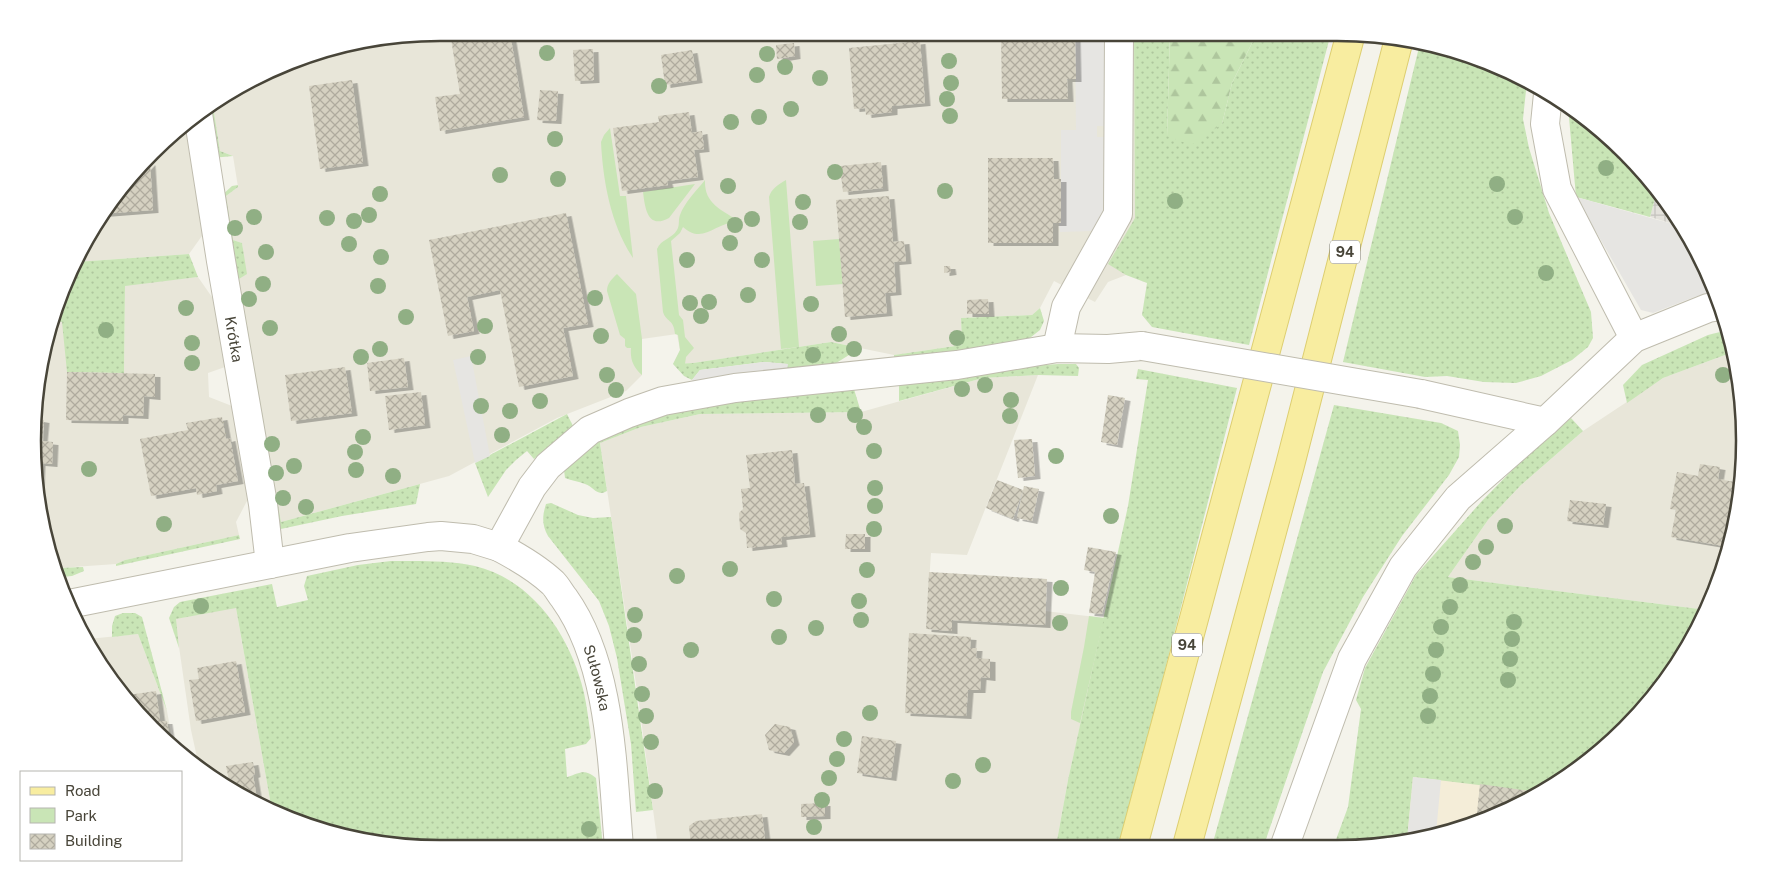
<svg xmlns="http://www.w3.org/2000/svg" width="1777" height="881" font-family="'Public Sans',sans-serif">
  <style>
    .residential { fill: #e8e6d9 }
    .commercial { fill: #f4edd8 }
    .industrial { fill: url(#industrial-grid) }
    .grass { fill: url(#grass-dots) }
    .forest { fill: url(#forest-firs) }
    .green { fill: #c9e5b6 }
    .parking { fill: #e6e5e2 }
    .building { fill: url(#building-cross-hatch); filter: url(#shadow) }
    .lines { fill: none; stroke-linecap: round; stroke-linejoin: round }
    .minor-casing { stroke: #bfbcae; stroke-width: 30 }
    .major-casing { stroke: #ddce70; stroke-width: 30 }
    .minor { stroke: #fff; stroke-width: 28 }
    .major { stroke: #f8eda0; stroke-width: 28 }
    .minor-bridge-casing { stroke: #bfbcae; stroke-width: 30; stroke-linecap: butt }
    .minor-bridge { stroke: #fff; stroke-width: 28 }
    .tree { fill: #90af84 }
    .labels { text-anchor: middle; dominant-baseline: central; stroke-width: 4; stroke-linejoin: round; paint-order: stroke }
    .shield { fill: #fff; stroke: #7f7d74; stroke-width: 1 }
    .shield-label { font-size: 14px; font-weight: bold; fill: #484539 }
    .street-label { font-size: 15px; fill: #484539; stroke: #fff }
    .rim { fill: none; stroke: #484539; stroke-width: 2.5 }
  </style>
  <defs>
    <pattern id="industrial-grid" width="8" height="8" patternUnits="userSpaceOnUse" patternTransform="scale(1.25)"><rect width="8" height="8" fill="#e4e2dc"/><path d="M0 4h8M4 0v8" fill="none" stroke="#c5c3be"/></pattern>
    <pattern id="grass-dots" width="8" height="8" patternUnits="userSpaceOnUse" patternTransform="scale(1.25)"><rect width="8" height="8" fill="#c9e5b6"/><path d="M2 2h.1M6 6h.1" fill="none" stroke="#aec69d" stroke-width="1.8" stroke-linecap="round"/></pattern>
    <pattern id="forest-firs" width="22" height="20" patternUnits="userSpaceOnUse" patternTransform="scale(1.25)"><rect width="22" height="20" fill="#c9e5b6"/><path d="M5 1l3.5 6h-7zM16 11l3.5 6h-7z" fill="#aec69d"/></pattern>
    <pattern id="building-cross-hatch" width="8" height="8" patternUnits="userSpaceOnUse" patternTransform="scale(1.25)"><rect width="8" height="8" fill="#d5d1c1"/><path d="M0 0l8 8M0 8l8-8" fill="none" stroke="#afab9e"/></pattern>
    <filter id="shadow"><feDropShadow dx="5.5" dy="3" stdDeviation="0" flood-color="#0004"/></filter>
  </defs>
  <rect width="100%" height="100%" fill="#f4f3eb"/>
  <!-- residential -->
  <path class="residential" d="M441,33H1149L1147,221L1126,275L1108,282L1095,302L1054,281L1040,308L1032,315L961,318L962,345L894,355L831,342L693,363L673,364L680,350L677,334L642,339V375L626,391L557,418L449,476L281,522L239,279L246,274L242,243L233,240L226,196L238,187L233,156L220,151L213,106L309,54Z
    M185,124L204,233L189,254L76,262L101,214Z
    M198,277L214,300L225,367L208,373L209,397L232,406L248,499L236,522L239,535L125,560L116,564L59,568L36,493L40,361L52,321H62L124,373L125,285Z
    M1733,352L1741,387L1744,467L1731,546L1707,610L1448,577L1488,520L1521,485L1583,431L1663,378Z
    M1038,375L967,555L931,553L926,629L951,631L952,620L1044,625L1045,611L1104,618L1068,780L1056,846L658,847L639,704L600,443L641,427L700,414L861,412L983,378Z
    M236,607L237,614L272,811L260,807L198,762L191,730L175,619Z
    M138,634L167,711L173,744L152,729L88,639Z"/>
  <!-- commercial -->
  <path class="commercial" d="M1410,751L1572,772L1492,818L1389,845Z"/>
  <!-- industrial -->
  <path class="industrial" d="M1657,191L1683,227L1650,217Z"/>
  <!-- grass -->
  <path class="grass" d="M1134,33H1170L1167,136L1222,124L1232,83L1257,33H1331L1249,345L1152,327L1142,315L1147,283L1126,275L1108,264L1135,218Z
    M1420,43L1442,46L1517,74L1527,81L1523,119L1529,148L1549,213L1591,312L1593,338L1588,347L1572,360L1541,376L1516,383L1484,382L1447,376L1425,377L1343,362Z
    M213,106L220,151L233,156L212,158L204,110Z
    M1568,106C1600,126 1635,160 1657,191L1650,217L1576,197Z
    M238,185V187L226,196L233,240L242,243L247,274L239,279L281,522L420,484L416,504L342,516L276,530L220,197L232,186Z
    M189,254L198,277L125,286L124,373L67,372L62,322L52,321L64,284L76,262Z
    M1040,308L1044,321L1040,330L1026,341L894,361V355L962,345L961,318L1032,315Z
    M1728,330L1733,352L1663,378L1627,403L1623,385L1642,365L1708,335Z
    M831,342L860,348L830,367L787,371V364L765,362L700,370L692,380L684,376L673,364L693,363Z
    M1058,364H1076L1079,368L1078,376L1038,375L983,378L899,401V386L902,383L1017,367Z
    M1138,369L1237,388L1120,846H1056L1068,780L1128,506L1148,380L1136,379Z
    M853,386L861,412L700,414L641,427L600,443L607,491C597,497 594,487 585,484C578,481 572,481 565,478L564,470L591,441L644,417L719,400Z
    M1334,405L1441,423L1458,431L1460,445L1459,457L1449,475L1402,536L1363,597L1323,672L1264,845L1212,846Z
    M567,414L573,426L534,459L527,451L516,460L506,470L488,497L475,463Z
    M1571,418L1583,431L1521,485L1488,520L1448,577L1707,610L1703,621L1643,709L1585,764L1537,792L1413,777L1407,840L1389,845H1334L1348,807L1361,709L1356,700L1365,668L1416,575L1481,502L1531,451Z
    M551,503L578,515L593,518L611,517L653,810L636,812L631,744L617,658L609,626L599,601L548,536C542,525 542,517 546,504Z
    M239,535L240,539L116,566V564L125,560Z
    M391,561C419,561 447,560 475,566C533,580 571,637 584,693C587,707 589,723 591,738L586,744L565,749L567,777C580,773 584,768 596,778L603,847L414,848L335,835L272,811L236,608L176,619L179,648L169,618L174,607L180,602L272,584L277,607L308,600L304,586L307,576L358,565Z
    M83,567L84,571L72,576L61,577L59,568Z
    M123,613H135L142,617L167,711L138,634L112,637V626L115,616Z"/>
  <!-- forest -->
  <path class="forest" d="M1170,33H1257L1232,83L1222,124L1191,145L1167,136Z"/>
  <!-- green -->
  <path class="green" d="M610,128L620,196H626L633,258C611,225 603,182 601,142L604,135Z
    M705,180C704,203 720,209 737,220L736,222C714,223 703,245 683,227L680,233L671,241L679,315L683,320L685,337L694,348L686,357L685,364H673L680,350L678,335L675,334C674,319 666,322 663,312L657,249C661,239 672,239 677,230C680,225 678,220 680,215C684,203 697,190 705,180Z
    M786,180L799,347L781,349L769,197C771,189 779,184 786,180Z
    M695,184L669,218C647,230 645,207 643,192Z
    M839,239L843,284L816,286L813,241Z
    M617,274L636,294L642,339V375C633,367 630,359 631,348H627L625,346V339L620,335L607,291C607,283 612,279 617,274Z
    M1089,616L1104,618L1080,723L1071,719V712L1084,647Z"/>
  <!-- parking -->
  <path class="parking" d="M1075,33H1105L1106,126H1097V137H1106L1105,210L1092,231L1060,232L1059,223L1061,222V130H1076Z
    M1576,197L1683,227L1690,236L1715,292L1697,296L1653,313L1641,310Z
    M471,356L490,456L475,463L453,360Z
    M765,362L788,364L787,371L694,383L692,380L700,370Z
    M1413,777L1441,780L1436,833L1407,840Z"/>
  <!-- building -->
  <path class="building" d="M450,33H510L524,117L440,131L435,97L460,94Z
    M1001,33H1067V35H1075L1076,79H1067L1068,99H1002Z
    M920,41L925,103L892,106V112L866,115L865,108L854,109L849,48Z
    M794,43L795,56L777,59L776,45Z
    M593,49L594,80L575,81L573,50Z
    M692,50L697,80L665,85L661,55Z
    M352,80L363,163L320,169L309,86Z
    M540,90L558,91L556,121L537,120Z
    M689,112L692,133L702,131L704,149L694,150L698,177L667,181L668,185L622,191L613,128L659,122L658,116Z
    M988,158H1053L1054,179H1061V223H1053V243H988Z
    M150,162L153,210L101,214Z
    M881,162L883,188L843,192L840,166Z
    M889,196L893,242L904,241L906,261L894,262L896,292L885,293L887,313L845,317L836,200Z
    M566,213L588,324L563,328L573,376L519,387L500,290L467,297L474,331L448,336L429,240Z
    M944,266H950L951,272L944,273Z
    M988,299L989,314H967V300Z
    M404,358L408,387L370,391L367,363Z
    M345,367L352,413L291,421L285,375Z
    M67,372L155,374V397L144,396L143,416L123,415V421L66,420Z
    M421,392L425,425L389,430L385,396Z
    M1108,395L1125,398L1117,445L1101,442Z
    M222,417L226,439L230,438L238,481L216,485L217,491L197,495L196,488L151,496L140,439L188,430L186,423Z
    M38,419L44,420L42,441L53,442L52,464L40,463L39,485H36Z
    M1032,439L1035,476L1018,478L1014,440Z
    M792,450L795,484L804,483L810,534L781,537L782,544L747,548L746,533L740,529L739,513L743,509L741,489L750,488L746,455Z
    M1700,464L1720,467L1718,479L1735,482L1724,546L1671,537L1676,510L1670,509L1677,472L1698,476Z
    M997,480L1023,490L1013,519L986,508Z
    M1024,486L1039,489L1032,521L1017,518Z
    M1570,500L1606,504L1603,525L1567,521Z
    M846,534H865V549H845Z
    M1088,547L1116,552L1102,614L1089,613L1095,572L1084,570Z
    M929,572L1047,579L1045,625L952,620V631L926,629Z
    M909,633L971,637L970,648H977L976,658L990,659V678L981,677L980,690H968L966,716L905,713Z
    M236,661L245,712L196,721L189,680L199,679L197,668Z
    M156,691L160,721H167L170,742L152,729L128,695Z
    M775,724L790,727L794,742L784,753L769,750L765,735Z
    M862,736L896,741L891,778L857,773Z
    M253,762L255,774L253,775L258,805L224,781L229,780L226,766Z
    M1480,784L1537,792L1492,818L1476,822Z
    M825,803V816L801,817V804Z
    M762,814L766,847H691L689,826L696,821Z"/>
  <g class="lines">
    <defs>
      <g id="minor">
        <path d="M1548,94L1545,124L1557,189L1634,338"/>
        <path id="s1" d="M198,114L221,261L263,504L270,564"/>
        <path d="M1057,348L1066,307L1118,214L1119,33"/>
        <path d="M1421,394L1545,422"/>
        <path id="s2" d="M499,547C518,557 537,568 553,583C557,587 560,593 564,598C612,665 612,767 619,847"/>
        <path d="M69,604L350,548L428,537L441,536L473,539L499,547L532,487L548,466L590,430L629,413L663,401L735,388L957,365L1057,348L1108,349L1142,346"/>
        <path d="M1285,845L1352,659L1403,567L1458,498L1545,422L1634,338L1708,308L1721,306"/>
      </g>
      <path id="major" d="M1133,846L1351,33
        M1187,846L1290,465L1399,39"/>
    </defs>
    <!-- minor casing -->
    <use href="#minor" class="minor-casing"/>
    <!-- major casing -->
    <use href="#major" class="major-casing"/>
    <!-- minor -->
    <use href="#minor" class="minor"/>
    <!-- major -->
    <use href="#major" class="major"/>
    <defs>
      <path id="minor-bridge" d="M1142,346L1421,394"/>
    </defs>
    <!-- minor-bridge casing -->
    <use href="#minor-bridge" class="minor-bridge-casing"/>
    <!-- minor-bridge -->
    <use href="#minor-bridge" class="minor-bridge"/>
  </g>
  <!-- trees -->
  <g class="tree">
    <circle cx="547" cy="53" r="8"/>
    <circle cx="767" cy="54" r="8"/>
    <circle cx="949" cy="61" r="8"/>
    <circle cx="785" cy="67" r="8"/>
    <circle cx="757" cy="75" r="8"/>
    <circle cx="820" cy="78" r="8"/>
    <circle cx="951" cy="83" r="8"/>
    <circle cx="659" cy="86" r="8"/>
    <circle cx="947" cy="99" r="8"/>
    <circle cx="791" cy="109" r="8"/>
    <circle cx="950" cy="116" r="8"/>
    <circle cx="759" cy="117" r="8"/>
    <circle cx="731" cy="122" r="8"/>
    <circle cx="555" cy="139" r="8"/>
    <circle cx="1606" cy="168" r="8"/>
    <circle cx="835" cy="172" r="8"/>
    <circle cx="500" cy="175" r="8"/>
    <circle cx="558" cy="179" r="8"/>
    <circle cx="1497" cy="184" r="8"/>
    <circle cx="728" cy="186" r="8"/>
    <circle cx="945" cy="191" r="8"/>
    <circle cx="380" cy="194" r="8"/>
    <circle cx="1175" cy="201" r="8"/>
    <circle cx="803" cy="202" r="8"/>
    <circle cx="369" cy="215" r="8"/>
    <circle cx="254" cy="217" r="8"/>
    <circle cx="1515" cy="217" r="8"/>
    <circle cx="327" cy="218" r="8"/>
    <circle cx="752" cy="219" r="8"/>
    <circle cx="354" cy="221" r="8"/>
    <circle cx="800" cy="222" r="8"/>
    <circle cx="735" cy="225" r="8"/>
    <circle cx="235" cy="228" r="8"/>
    <circle cx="730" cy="243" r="8"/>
    <circle cx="349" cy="244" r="8"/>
    <circle cx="266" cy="252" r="8"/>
    <circle cx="381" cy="257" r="8"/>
    <circle cx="687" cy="260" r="8"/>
    <circle cx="762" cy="260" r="8"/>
    <circle cx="1546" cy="273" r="8"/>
    <circle cx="263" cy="284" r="8"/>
    <circle cx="378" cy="286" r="8"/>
    <circle cx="748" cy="295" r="8"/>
    <circle cx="595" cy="298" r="8"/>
    <circle cx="249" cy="299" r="8"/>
    <circle cx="709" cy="302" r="8"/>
    <circle cx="690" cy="303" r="8"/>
    <circle cx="811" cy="304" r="8"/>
    <circle cx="186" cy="308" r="8"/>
    <circle cx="701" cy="316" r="8"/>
    <circle cx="406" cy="317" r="8"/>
    <circle cx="485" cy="326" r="8"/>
    <circle cx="270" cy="328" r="8"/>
    <circle cx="106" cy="330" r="8"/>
    <circle cx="839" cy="334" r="8"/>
    <circle cx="601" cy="336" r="8"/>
    <circle cx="957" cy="338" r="8"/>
    <circle cx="192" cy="343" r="8"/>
    <circle cx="380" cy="349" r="8"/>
    <circle cx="854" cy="349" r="8"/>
    <circle cx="813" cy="355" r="8"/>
    <circle cx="361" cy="357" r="8"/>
    <circle cx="478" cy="357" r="8"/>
    <circle cx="192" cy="363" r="8"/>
    <circle cx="607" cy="375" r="8"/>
    <circle cx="1723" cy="375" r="8"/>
    <circle cx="985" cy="385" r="8"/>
    <circle cx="962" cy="389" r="8"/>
    <circle cx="616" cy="390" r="8"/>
    <circle cx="1011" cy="400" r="8"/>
    <circle cx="540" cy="401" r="8"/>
    <circle cx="481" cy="406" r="8"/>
    <circle cx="510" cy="411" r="8"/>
    <circle cx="818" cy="415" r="8"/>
    <circle cx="855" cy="415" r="8"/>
    <circle cx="1010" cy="416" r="8"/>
    <circle cx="864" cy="427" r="8"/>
    <circle cx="502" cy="435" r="8"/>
    <circle cx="363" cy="437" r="8"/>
    <circle cx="272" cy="444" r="8"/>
    <circle cx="874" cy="451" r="8"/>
    <circle cx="355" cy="452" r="8"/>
    <circle cx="1056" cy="456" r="8"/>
    <circle cx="294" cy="466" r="8"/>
    <circle cx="89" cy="469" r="8"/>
    <circle cx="356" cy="470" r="8"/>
    <circle cx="276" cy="473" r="8"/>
    <circle cx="393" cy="476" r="8"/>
    <circle cx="875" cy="488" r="8"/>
    <circle cx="283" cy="498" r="8"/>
    <circle cx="875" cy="506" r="8"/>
    <circle cx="306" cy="507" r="8"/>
    <circle cx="1111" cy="516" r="8"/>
    <circle cx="164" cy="524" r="8"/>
    <circle cx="1505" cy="526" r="8"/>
    <circle cx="874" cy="529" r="8"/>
    <circle cx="1486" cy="547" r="8"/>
    <circle cx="1473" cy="562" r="8"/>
    <circle cx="730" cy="569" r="8"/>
    <circle cx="867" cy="570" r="8"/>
    <circle cx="677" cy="576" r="8"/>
    <circle cx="1460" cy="585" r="8"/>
    <circle cx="1061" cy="588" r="8"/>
    <circle cx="774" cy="599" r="8"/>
    <circle cx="859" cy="601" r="8"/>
    <circle cx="201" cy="606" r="8"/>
    <circle cx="1450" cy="607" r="8"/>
    <circle cx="635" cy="615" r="8"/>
    <circle cx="861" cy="620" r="8"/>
    <circle cx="1514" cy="622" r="8"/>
    <circle cx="1060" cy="623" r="8"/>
    <circle cx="1441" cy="627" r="8"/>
    <circle cx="816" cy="628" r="8"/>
    <circle cx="634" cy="635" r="8"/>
    <circle cx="779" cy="637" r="8"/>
    <circle cx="1512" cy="639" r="8"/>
    <circle cx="691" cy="650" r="8"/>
    <circle cx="1436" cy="650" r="8"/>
    <circle cx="1510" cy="659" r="8"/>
    <circle cx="639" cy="664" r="8"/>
    <circle cx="1433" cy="674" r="8"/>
    <circle cx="1508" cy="680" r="8"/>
    <circle cx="642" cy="694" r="8"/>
    <circle cx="1430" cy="696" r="8"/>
    <circle cx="870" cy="713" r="8"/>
    <circle cx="646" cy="716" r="8"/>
    <circle cx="1428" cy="716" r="8"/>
    <circle cx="844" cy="739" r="8"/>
    <circle cx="651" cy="742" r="8"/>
    <circle cx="837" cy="759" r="8"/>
    <circle cx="983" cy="765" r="8"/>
    <circle cx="829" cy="778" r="8"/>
    <circle cx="953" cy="781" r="8"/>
    <circle cx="655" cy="791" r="8"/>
    <circle cx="822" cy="800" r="8"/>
    <circle cx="814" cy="827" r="8"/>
    <circle cx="589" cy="829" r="8"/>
  </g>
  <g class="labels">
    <!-- shield labels -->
    <g class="shield">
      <rect x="1330" y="240.5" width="30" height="23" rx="4"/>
      <rect x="1172" y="633.5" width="30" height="23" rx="4"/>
    </g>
    <g class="shield-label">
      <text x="1345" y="252">94</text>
      <text x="1187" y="645">94</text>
    </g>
    <!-- street labels -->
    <g class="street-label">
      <text stroke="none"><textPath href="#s1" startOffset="228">Krótka</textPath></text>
      <text stroke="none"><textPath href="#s2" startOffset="171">Sułowska</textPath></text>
    </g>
  </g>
  <!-- crop -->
  <path d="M0 0H1777V881H0ZM440 41H1337A399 399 0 0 1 1736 440V441A399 399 0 0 1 1337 840H440A399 399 0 0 1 41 441V440A399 399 0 0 1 440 41Z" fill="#fff" fill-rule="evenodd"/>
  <path class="rim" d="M440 41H1337A399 399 0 0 1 1736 440V441A399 399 0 0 1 1337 840H440A399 399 0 0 1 41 441V440A399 399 0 0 1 440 41Z"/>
  <!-- legend -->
  <rect x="20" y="771" width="162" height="90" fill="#ffffff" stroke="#b6b5b0"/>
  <rect x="30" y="787" width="25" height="8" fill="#f8eda0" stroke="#b6b5b0"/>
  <text x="65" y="796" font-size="15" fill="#484539">Road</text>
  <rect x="30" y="808" width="25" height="15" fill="#c9e5b6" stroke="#b6b5b0"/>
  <text x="65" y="821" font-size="15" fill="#484539">Park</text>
  <rect x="30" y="834" width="25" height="15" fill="url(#building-cross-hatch)" stroke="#b6b5b0"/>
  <text x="65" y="846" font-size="15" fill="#484539">Building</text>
</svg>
